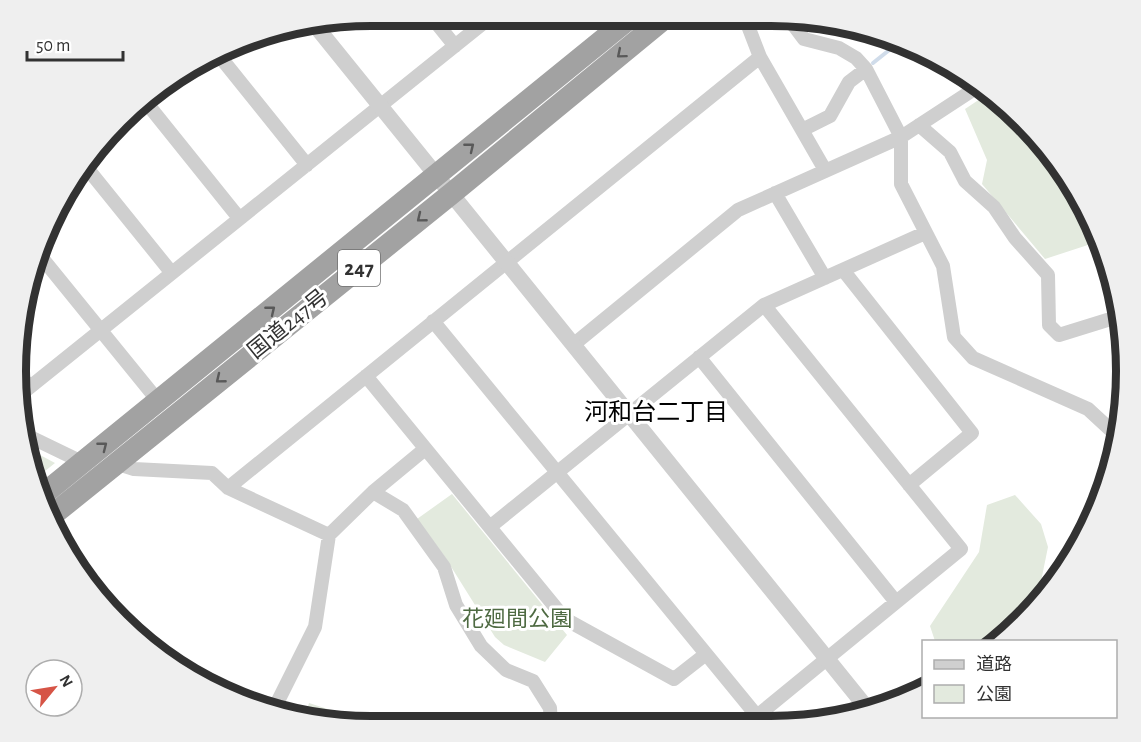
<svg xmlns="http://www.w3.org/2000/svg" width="1141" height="742" font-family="'Alegreya Sans','Noto Sans JP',sans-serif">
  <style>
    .green { fill: #e3eade }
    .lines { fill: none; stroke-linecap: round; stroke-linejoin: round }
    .stream { stroke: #d0dcea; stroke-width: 4 }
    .minor { stroke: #cfcfcf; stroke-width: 14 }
    .tertiary { stroke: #cfcfcf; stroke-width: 16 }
    .trunk { stroke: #a2a2a2; stroke-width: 22 }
    .oneway { stroke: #595959 }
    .labels { text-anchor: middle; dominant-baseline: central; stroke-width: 6; stroke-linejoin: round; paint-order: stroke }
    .shield { fill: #fff; stroke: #707070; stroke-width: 1.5 }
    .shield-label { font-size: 21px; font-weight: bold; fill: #323232 }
    .street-label { font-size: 22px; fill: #323232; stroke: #fff }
    .park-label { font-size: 22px; fill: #4e6a42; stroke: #fff }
    .neighbourhood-label { font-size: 24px; fill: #000; stroke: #fff }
    .rim { fill: none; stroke: #323232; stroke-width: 8 }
  </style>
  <rect width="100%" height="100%" fill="#fff"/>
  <!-- green -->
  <path class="green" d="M989,93L1005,104L1089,214L1097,242L1045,259L982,184L987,160L965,109Z
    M25,447L55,463L34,480L27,463Z
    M452,494L567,635L545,662L504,645L495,637L445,557L417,519Z
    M1015,495L1041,524L1048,547L1037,601L1030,612L991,641H935L930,626L979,552L987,505Z
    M309,703L371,723L372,724H324L304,718Z"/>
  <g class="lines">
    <!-- stream -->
    <path class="stream" d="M873,63L898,43"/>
    <!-- minor -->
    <path class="minor" d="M430,15L455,46
      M745,18L760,57L825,170
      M794,18L792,23L804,39L839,48L856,58L866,69L901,137V184L943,266L954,337L973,358L1088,409L1114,433
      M217,53L307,165
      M145,101L239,218
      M919,125L950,152L965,181L994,207L1015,238L1048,275L1049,325L1059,335L1117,317
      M802,130L830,116L849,82L866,69
      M83,163L171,272
      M775,193L825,278
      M38,253L159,402
      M843,270L972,433L909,485
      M433,321L757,716L961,549L764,305
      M573,345L738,210L901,137L979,86
      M699,357L896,602
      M18,373L30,387
      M366,376L565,619L674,679L706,654
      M20,395L492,16
      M24,434L82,462
      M115,463L134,469L212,473L228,488L329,535
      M228,488L760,57
      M373,492L403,510L444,567L456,605L481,646L506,670L533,681L550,708L551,725
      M491,526L764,305L925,233
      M271,708L277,703L315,627L329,535L373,492L425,449"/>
    <!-- tertiary -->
    <path class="tertiary" d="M314,24L866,707"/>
    <!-- trunk -->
    <path class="trunk" d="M41,496L631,17
      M50,517L451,194L666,17"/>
  </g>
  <!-- one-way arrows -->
  <defs><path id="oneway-chevron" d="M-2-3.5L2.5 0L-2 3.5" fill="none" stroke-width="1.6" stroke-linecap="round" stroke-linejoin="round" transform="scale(1.5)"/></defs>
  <g class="oneway">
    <use href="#oneway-chevron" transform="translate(621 54) rotate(140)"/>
    <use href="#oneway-chevron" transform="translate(470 147) rotate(-39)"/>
    <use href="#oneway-chevron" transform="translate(421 218) rotate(141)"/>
    <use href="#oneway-chevron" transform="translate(271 310) rotate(-39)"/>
    <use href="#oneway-chevron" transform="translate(220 379) rotate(141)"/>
    <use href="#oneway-chevron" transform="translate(103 446) rotate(-38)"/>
  </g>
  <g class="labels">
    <!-- shield labels -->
    <rect class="shield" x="338" y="250" width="42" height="36" rx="4.5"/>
    <g class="shield-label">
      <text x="359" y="268">247</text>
    </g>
    <!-- street labels -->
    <g class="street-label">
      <text transform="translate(288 324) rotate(-39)">国道247号</text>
    </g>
    <!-- park labels -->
    <g class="park-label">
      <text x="517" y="619">花廻間公園</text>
    </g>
    <!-- neighbourhood labels -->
    <g class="neighbourhood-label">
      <text x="656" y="413">河和台二丁目</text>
    </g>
  </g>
  <!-- crop -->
  <path d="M0 0H1141V742H0ZM371 26H771A345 345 0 0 1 1116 371V371A345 345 0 0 1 771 716H371A345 345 0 0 1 26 371V371A345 345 0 0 1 371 26Z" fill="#efefef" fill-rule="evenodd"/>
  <path class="rim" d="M371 26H771A345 345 0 0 1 1116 371V371A345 345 0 0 1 771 716H371A345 345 0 0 1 26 371V371A345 345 0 0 1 371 26Z"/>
  <!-- legend -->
  <rect x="922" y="640" width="195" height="78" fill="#ffffff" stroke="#adadad" stroke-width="1.5"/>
  <rect x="934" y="660" width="30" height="9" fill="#cfcfcf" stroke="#adadad" stroke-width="1.5"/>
  <text x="976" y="670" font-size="18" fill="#323232">道路</text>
  <rect x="934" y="685" width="30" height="18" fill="#e3eade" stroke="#adadad" stroke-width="1.5"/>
  <text x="976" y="700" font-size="18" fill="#323232">公園</text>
  <!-- north arrow -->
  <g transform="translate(54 688) rotate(60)"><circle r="28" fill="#ffffff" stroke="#adadad" stroke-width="1.5"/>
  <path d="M0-4.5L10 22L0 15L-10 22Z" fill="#d65446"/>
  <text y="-9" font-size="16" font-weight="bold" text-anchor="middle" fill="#323232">N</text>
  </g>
  <!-- scale -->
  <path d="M27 51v9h96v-9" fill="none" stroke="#323232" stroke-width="3"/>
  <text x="36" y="51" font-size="18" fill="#323232" stroke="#ffffff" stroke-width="4.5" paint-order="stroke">50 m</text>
</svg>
